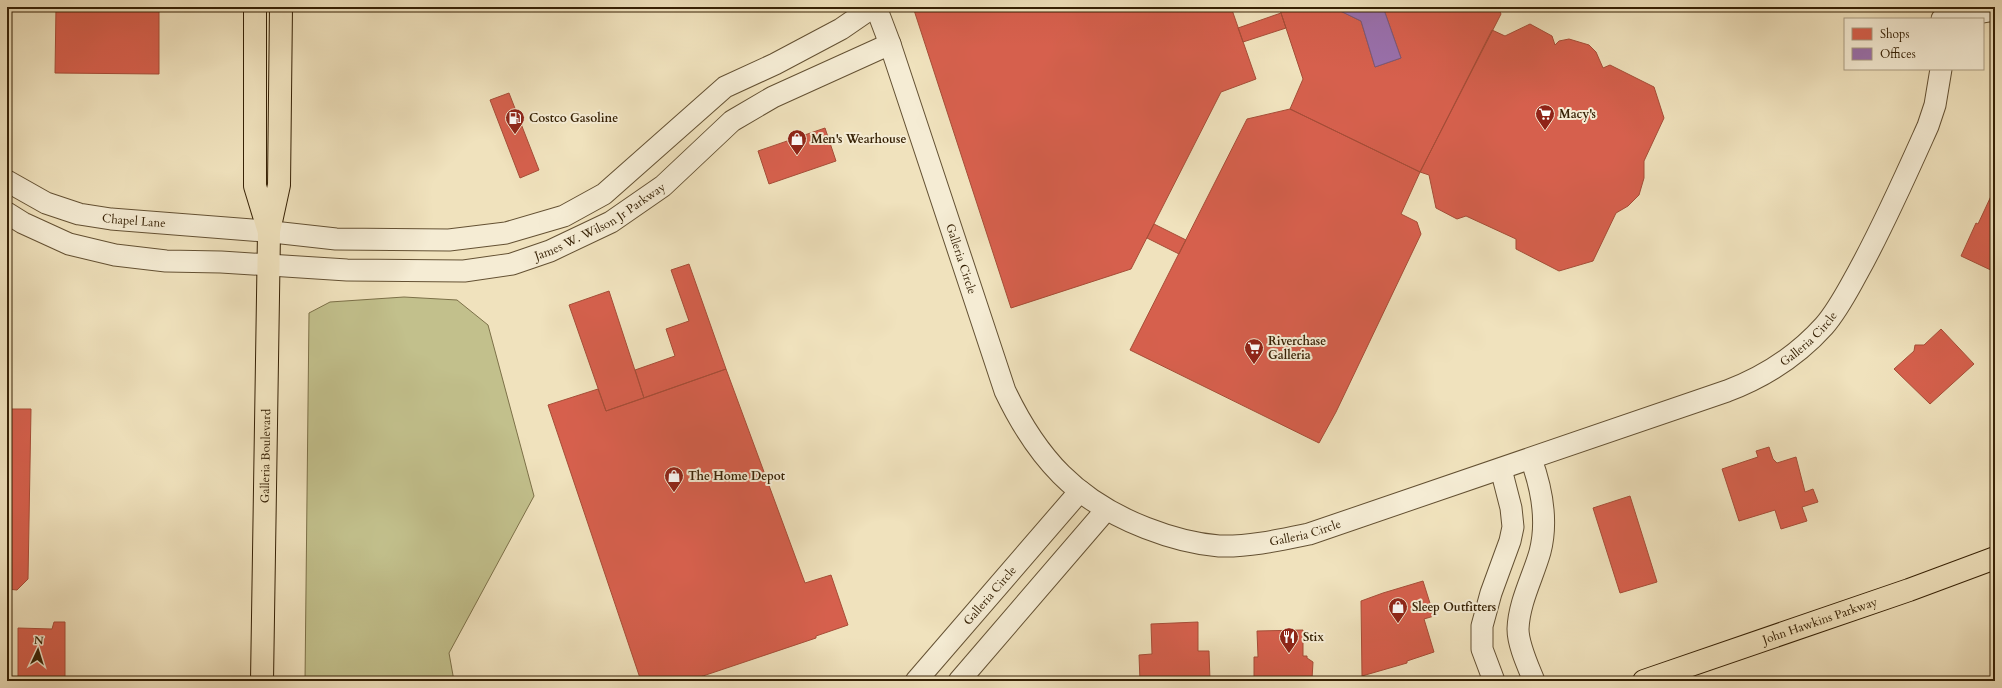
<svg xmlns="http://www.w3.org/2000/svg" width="2002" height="688" font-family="Cardo,serif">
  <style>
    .green { fill: #c2c08c; stroke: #7c7048 }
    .shops { fill: #d6604d; stroke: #a64d37 }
    .offices { fill: #9970ab; stroke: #7b5879 }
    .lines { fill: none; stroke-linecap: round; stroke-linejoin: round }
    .minor-casing { stroke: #645133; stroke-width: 23 }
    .major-casing { stroke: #362105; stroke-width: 24 }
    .highway-casing { stroke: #362105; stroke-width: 24 }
    .minor { stroke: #f5ecd4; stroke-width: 21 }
    .major { stroke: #f0e2bd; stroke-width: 22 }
    .highway { stroke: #f0e2bd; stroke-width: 22 }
    .labels { text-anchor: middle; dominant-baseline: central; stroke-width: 4; stroke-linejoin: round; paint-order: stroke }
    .poi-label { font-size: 12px; font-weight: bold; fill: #362105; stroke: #f5ecd4; text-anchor: start }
    .street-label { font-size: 12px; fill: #362105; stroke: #f5ecd4 }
  </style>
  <rect width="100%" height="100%" fill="#f0e2bd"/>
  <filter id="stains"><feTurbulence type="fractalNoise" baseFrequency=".005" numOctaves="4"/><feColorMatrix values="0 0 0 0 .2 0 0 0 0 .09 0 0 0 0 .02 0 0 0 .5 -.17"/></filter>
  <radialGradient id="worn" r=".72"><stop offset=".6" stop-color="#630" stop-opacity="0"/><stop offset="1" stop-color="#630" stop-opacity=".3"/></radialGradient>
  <!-- green -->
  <path class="green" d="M404,297L457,300L488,325L534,496L449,653L454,681H305L309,313L330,302Z"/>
  <!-- shops -->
  <path class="shops" d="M56,7H159V74L55,73Z
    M913,7H1231L1256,79L1221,92L1131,269L1011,308Z
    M1279,7H1332L1361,21L1375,67L1401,58L1383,7H1498L1501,14L1420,172L1290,109L1303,79Z
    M1281,13L1286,28L1243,42L1238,28Z
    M1530,24L1552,36L1555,45L1559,41L1569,39L1589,45L1596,52L1603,68L1610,65L1654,87L1664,118L1644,161V178L1639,195L1628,206L1616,213L1593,261L1559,271L1516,249V239L1466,216L1457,219L1436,208L1429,175L1420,172L1492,30L1505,36Z
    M509,93L539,170L520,178L490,100Z
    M1290,109L1420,172L1401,214L1417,222L1421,234L1336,412L1319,443L1130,350L1247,119Z
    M825,128L836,161L769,184L758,151Z
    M1992,194L1995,195V272L1961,256L1976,223L1978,224Z
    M1154,224L1186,240L1179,254L1147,238Z
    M689,264L726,369L644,398L635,370L675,356L666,329L689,321L671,270Z
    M609,291L644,398L606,411L569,305Z
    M1941,329L1974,364L1930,404L1894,369L1914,351L1915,345H1924Z
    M726,369L805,583L831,575L848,625L816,636V638L688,681H641L548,405L598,389L606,411Z
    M7,409H31L28,579L17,590L7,589Z
    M1769,447L1773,459L1777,463L1796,457L1805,492L1813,489L1818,502L1802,507L1807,521L1781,529L1775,510L1739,521L1722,469L1758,457L1756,451Z
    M1630,496L1657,582L1620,593L1593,508Z
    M1423,581L1434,616L1424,619L1434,652L1407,661V663L1362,676L1361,601L1383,593Z
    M54,622H65V681H18V628L52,629Z
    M1198,622V651H1209L1210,681H1140L1139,655L1152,654L1151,624Z
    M1303,630V656H1307V658L1313,662L1312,679L1309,681H1254V657H1258L1257,631Z"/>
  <!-- offices -->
  <path class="offices" d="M1332,7H1383L1401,58L1375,67L1361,21Z"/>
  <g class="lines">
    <defs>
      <g id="minor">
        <path id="s1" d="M876,7L890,44L1005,391C1037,458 1076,501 1146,528C1169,537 1194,544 1219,546C1249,547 1280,540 1309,534L1727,391C1764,377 1797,356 1824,326C1838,310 1848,290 1858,272C1884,225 1906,175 1928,126L1935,105L1941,69"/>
        <path d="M1942,19L1995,10"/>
        <path id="s2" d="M7,181L46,203L79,214L111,219L264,231L336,239L449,240L506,233L564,216L604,194L725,87L775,64L841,29L873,7"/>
        <path id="s3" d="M7,213L23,223L69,244L115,255L166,261L221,262L347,270L464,271L512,264L550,251L611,222L663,186L732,121L773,97L890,44"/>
        <path d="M1531,459C1542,489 1548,521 1540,552C1533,577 1519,602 1518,629C1518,645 1528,666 1534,681"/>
        <path id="s4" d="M916,681L1080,491"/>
        <path d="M959,681L1106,510"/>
        <path d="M1494,681L1482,649V626L1491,593L1510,541L1513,527L1511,508L1501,469"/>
      </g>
      <g id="major">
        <path id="s5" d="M262,681L269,232"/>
        <path id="s6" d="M1644,681L1909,590L1995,558"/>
      </g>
      <path id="highway" d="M255,7V186L269,232
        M269,231L279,185L281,7"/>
    </defs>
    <!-- minor casing -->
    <use href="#minor" class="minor-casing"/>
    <!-- major casing -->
    <use href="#major" class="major-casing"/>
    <!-- highway casing -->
    <use href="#highway" class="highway-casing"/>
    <!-- minor -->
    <use href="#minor" class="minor"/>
    <!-- major -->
    <use href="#major" class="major"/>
    <!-- highway -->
    <use href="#highway" class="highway"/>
  </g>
  <!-- icons -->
  <defs>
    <symbol id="supermarket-pin" viewBox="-11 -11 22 30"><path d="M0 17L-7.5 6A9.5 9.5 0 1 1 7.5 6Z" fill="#8f2418" stroke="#f5ecd4"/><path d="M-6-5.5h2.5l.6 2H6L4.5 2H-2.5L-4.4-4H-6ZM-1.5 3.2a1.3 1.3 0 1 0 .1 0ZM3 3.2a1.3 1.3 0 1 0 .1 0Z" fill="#fff"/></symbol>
    <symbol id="fuel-pin" viewBox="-11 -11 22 30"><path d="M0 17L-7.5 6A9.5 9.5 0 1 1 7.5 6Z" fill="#8f2418" stroke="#f5ecd4"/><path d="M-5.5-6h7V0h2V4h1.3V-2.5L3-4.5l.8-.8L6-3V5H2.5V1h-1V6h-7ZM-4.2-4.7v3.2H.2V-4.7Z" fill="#fff"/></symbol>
    <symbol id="shop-pin" viewBox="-11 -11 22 30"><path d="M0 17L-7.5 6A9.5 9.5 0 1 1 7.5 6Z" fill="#8f2418" stroke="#f5ecd4"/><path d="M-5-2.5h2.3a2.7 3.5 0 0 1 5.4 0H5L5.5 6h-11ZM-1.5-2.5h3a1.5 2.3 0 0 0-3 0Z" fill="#fff"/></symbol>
    <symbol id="restaurant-pin" viewBox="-11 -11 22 30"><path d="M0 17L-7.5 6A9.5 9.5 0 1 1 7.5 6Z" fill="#8f2418" stroke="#f5ecd4"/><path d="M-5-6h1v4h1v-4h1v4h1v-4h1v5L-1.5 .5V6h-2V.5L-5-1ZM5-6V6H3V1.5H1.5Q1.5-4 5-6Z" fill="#fff"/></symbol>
  </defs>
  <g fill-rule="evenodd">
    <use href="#supermarket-pin" x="1534" y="103" width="22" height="30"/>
    <use href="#fuel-pin" x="504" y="107" width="22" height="30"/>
    <use href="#shop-pin" x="786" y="128" width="22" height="30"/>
    <use href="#supermarket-pin" x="1243" y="337" width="22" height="30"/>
    <use href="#shop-pin" x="663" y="465" width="22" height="30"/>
    <use href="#shop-pin" x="1387" y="596" width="22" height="30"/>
    <use href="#restaurant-pin" x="1278" y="626" width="22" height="30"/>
  </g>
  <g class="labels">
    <!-- poi labels -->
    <g class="poi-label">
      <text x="1559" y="114">Macy's</text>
      <text x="529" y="118">Costco Gasoline</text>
      <text x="811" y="139">Men's Wearhouse</text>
      <text x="1268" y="341">Riverchase<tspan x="1268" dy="14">Galleria</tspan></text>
      <text x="688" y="476">The Home Depot</text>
      <text x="1412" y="607">Sleep Outfitters</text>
      <text x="1303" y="637">Stix</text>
    </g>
    <!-- street labels -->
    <g class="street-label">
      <text stroke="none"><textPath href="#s3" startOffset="613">James W. Wilson Jr Parkway</textPath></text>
      <text stroke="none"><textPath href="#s2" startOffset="135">Chapel Lane</textPath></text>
      <text stroke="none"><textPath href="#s1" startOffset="266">Galleria Circle</textPath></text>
      <text stroke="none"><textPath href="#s1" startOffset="1313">Galleria Circle</textPath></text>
      <text stroke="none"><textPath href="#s5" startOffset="225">Galleria Boulevard</textPath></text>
      <text stroke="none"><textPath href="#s1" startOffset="770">Galleria Circle</textPath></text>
      <text stroke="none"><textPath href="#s4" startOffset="113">Galleria Circle</textPath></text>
      <text stroke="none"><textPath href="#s6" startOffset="186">John Hawkins Parkway</textPath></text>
    </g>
  </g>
  <!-- margin -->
  <rect width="2002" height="688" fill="none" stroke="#f0e2bd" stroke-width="24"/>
  <rect x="8" y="8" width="1986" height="672" fill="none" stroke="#362105" stroke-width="2"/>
  <rect x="12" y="12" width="1978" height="664" fill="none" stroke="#362105"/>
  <!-- legend -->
  <rect x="1844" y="18" width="140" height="52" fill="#f5ecd4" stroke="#a99b81"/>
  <rect x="1852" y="28" width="20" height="12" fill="#d6604d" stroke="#a99b81"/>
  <text x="1880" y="38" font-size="12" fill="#362105">Shops</text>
  <rect x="1852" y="48" width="20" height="12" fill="#9970ab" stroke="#a99b81"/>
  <text x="1880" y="58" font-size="12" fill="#362105">Offices</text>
  <!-- north arrow -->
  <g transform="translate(38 650) rotate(4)" stroke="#f5ecd4" stroke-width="3" paint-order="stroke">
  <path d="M0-3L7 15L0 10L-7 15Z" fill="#362105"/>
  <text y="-6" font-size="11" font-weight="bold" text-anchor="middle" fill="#362105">N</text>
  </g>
  <rect width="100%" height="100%" filter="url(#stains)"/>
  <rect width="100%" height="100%" fill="url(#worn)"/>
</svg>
